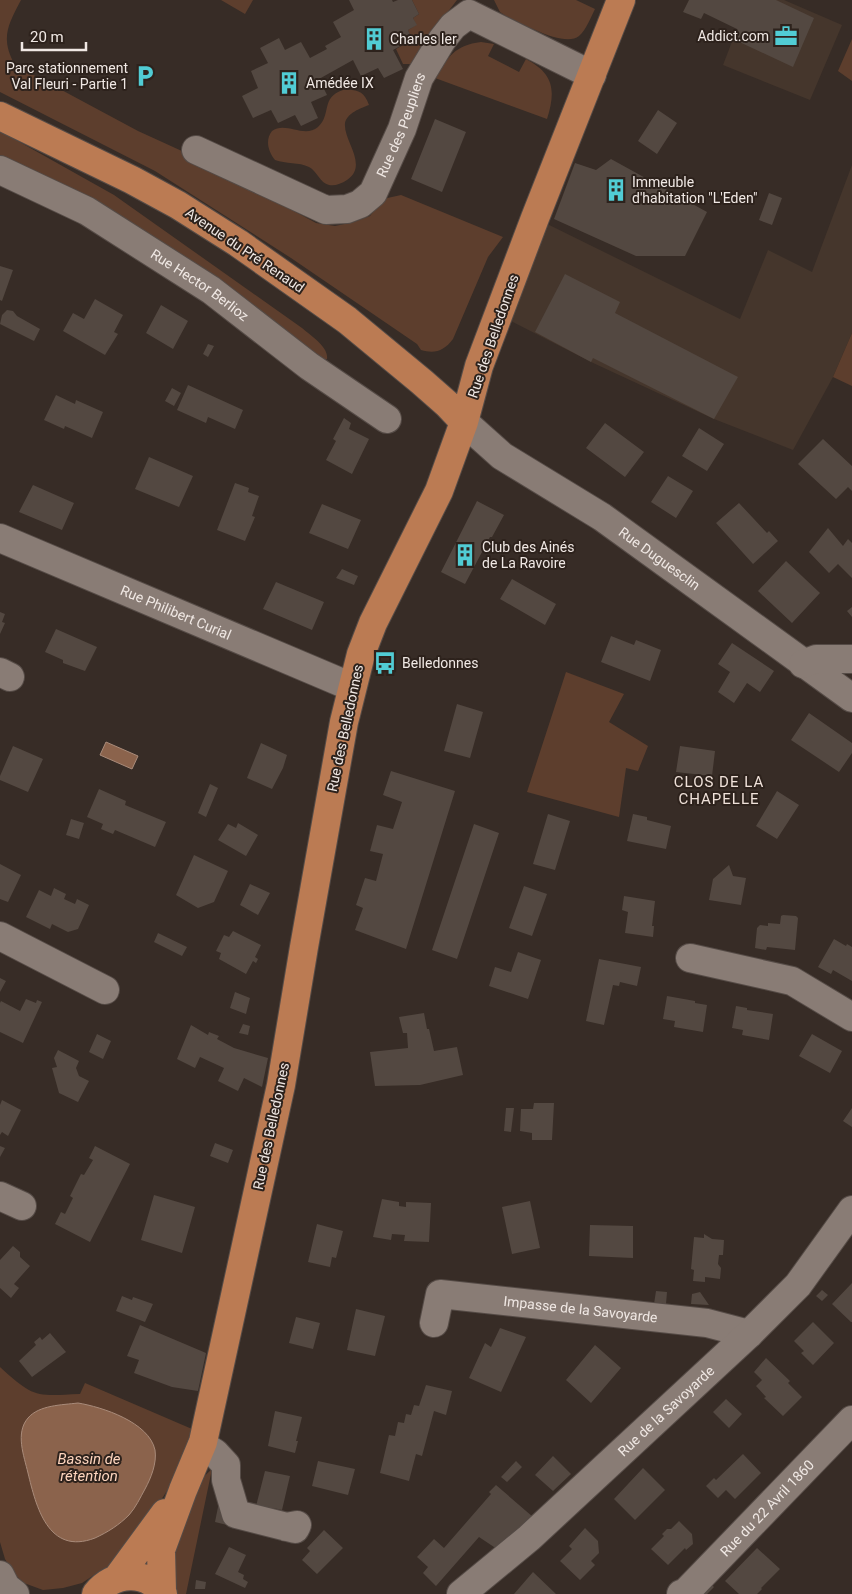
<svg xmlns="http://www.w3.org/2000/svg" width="852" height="1594" font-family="Roboto,sans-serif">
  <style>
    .built { fill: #45362c }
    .green { fill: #5d3e2d }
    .water { fill: #8b634c; stroke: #a98b7a }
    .building { fill: #534841 }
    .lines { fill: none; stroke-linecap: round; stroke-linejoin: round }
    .minor-casing { stroke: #554b46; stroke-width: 30 }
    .major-casing { stroke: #554b46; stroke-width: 30 }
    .minor { stroke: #897c75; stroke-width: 28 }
    .major { stroke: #bb7b53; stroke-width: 28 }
    .labels { text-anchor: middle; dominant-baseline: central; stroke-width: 4; stroke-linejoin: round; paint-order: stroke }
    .poi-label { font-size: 14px; fill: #f0e8e4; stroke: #2d221c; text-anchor: start }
    .street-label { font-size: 14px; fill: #f0e8e4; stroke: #2d221c }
    .neighbourhood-label { font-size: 15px; letter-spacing: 1px; fill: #efe1d9; stroke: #2d221c }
    .water-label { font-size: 15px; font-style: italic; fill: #fed5be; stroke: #2d221c }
  </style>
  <rect width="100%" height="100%" fill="#372c26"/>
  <!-- built -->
  <path class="built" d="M748,0H784L842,25L810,100L723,65Z
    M852,165V333L833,377L793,450L714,419L591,362L499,315L535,218L740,319L768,250L812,272Z"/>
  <!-- green -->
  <path class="green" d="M0,0H21C8,25 0,38 15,65L138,131L195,157L316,223L335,226L354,222L370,216L383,199L401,195L503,237L488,257L453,339C444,351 435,354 421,350L417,344L291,258L155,171L0,92Z
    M221,0H253L245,14Z
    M412,0H457L437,26L415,64H403L396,49L412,40L408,30L416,25L413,18L419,14Z
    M494,0H576L595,9C591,17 586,30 579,36C564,48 522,23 506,16L500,12Z
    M852,39V81L838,71Z
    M481,42L494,44L488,56L519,72L526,59C554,74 556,90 547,119L435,78C448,57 455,45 481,42Z
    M343,90C357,89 364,91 369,105C361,108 347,113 345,123C343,141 369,165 347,180C341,184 335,186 329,185C320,183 317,171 309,167C299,162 286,164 275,160C268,151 265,140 272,131C286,121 304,139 318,127C332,114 320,98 343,90Z
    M0,131L114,195L302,328C310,335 329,347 327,359L321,361L0,161Z
    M852,333V386L833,377Z
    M566,672L624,694L609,722L648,746L638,771L626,768L619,817L527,792Z
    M0,1367C34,1398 35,1396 80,1394L85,1383L192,1429L181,1469L130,1548L117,1563L103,1569L82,1583L63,1588L43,1590L24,1583L13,1573L5,1559L0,1542Z
    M212,1469L186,1594H176L168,1567L196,1484Z"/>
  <!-- water -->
  <path class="water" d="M106,742L138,756L132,769L100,755Z
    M78,1403C102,1407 149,1422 155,1450C157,1463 151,1478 145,1489C140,1498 136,1507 129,1515C119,1525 108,1532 95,1538C48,1556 36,1506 28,1473C24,1456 15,1433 28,1418C39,1405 62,1405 78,1403Z"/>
  <!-- building -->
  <path class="building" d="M349,0H392L393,2L398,0H412L419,14L413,18L417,25L408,30L412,40L393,50L403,69L384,78L378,68L361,76L353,60L319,79L327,95L311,102L318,118L301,126L295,115L278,123L271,110L253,118L242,96L258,88L251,71L268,63L260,48L279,38L285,50L301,42L310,58L327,49L325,46L341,37L333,22L354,10Z
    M689,0H776L814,18L793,67L733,39L737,29L704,13L701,19L683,12Z
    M658,110L677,123L657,154L638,141Z
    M435,119L466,132L442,192L411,179Z
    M611,159L707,212L685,256H636L554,219L575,163L596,170Z
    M769,193L782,198L772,225L759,220Z
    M0,266L13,270L2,301L0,300Z
    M565,274L620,302L615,313L738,377L714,419L593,358L591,362L535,332Z
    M95,299L123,315L114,332L118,334L105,355L63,331L73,313L84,319Z
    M161,305L188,321L173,349L146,333Z
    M7,310L13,311L17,316L40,329L34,341L0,324L2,315Z
    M208,344L214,346L208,357L203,354Z
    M188,385L243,410L235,429L208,417L206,423L177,410Z
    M172,388L181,393L174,406L165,401Z
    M56,395L75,404L76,400L103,412L92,438L65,426L64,429L44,420Z
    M344,418L351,423L349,429L369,439L352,474L326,460L336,441L333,439Z
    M605,423L644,452L625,477L586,448Z
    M699,428L724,444L707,471L682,456Z
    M823,439L852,466V491L848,487L836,499L798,464Z
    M149,457L193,476L179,507L135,489Z
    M668,476L693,491L676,518L651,502Z
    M235,483L249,488L248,492L259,496L252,516L255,517L245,541L217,530Z
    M33,485L74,503L62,530L19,512Z
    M477,501L504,515L492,537H490L465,584L441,572Z
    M739,503L767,533L769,531L778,541L753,564L716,523Z
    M322,504L361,520L348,549L309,533Z
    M828,528L843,546L848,539L852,543V578L838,564L829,573L809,552Z
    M786,561L820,593L792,623L758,591Z
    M342,569L358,576L354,585L336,578Z
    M512,579L556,604L545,625L500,599Z
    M276,582L324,602L312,630L263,609Z
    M852,607V617L847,611Z
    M0,612L5,614L2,622L5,623L0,634Z
    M56,629L97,647L85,671L63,663V660L45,652Z
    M611,636L634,645L636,640L661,650L650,681L601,662Z
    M732,643L774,671L760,692L747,683L734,703L718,692L730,672L718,664Z
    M457,704L483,712L470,758L444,751Z
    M809,713L852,743V753L839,772L791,740Z
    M261,743L287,755L283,768L272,789L247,778Z
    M13,746L43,759L28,792L0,780V776Z
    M680,746L715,751L712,776L676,772Z
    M391,771L455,791L406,949L355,930L363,908L356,905L365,878L376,881L383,854L370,851L377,825L393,829L402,802L383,795Z
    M210,784L218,788L206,817L198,813Z
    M99,789L126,801L125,805L166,822L155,847L115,830L113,834L101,829L103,824L87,817Z
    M777,791L799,805L777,839L756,826Z
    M548,814L570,821L555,870L533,864Z
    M633,814L647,817V820L671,826L666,849L627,841Z
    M71,819L84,823L79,839L66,835Z
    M238,823L258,835L246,856L218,840L228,824L236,828Z
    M474,824L499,833L457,959L432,950Z
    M194,855L228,871L214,902L198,908L176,895Z
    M0,864L21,875L8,902L0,899Z
    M729,865L733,876L746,878L741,905L709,900L713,879Z
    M250,884L270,893L258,915L240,905Z
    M524,886L547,894L532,936L509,928Z
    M54,888L66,894L64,899L75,904L77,899L89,905L78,929L68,932L52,924L50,929L26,917L39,890L51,896Z
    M624,896L655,901L652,926H654L653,937L625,933L628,912L622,910Z
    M783,915L796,916L798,918L795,950L767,947L766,950L755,948L757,928L760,925L768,926V923L780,924L781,916Z
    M233,931L261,945L255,957L258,959L256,963L253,961L246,974L219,959L221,953L216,951L224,935L229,937Z
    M158,933L187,947L182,956L154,942Z
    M834,939L846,946L847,944L852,947V981L833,970L831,974L818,967Z
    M518,952L541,960L528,999L489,986L495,967L511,972Z
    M599,959L641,967L637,986L620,982L619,986L613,985L604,1025L586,1021Z
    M0,978L6,981L0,992Z
    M235,992L250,998L246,1014L230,1008Z
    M667,996L695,1001V1003L707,1005L703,1032L674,1027L675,1021L663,1019Z
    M26,999L36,1003L37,1000L42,1002L23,1043L0,1032V1003L1,1001L20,1011Z
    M736,1006L747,1008V1010L773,1014L769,1040L742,1035L743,1030L732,1028Z
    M424,1013L427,1029H429L434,1051L457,1047L463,1075L420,1085L375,1086L370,1052L408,1048L407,1033H403L399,1017Z
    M243,1024L250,1026L248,1035L239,1033Z
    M191,1025L208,1035L209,1032L219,1036L217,1039L234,1048L268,1058L262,1087L244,1078L238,1091L218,1081L224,1068L200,1057L195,1068L177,1059Z
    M97,1034L111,1041L103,1059L89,1052Z
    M812,1034L842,1051L830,1073L799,1056Z
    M58,1050L79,1061L76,1068L79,1076L89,1081L78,1102L59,1093L52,1068L57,1067L54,1058Z
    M2,1100L21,1110L8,1136L2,1132L0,1135V1105Z
    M534,1103H554L552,1140H532V1133L520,1131L521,1109H533Z
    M506,1108H514L511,1132L504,1131Z
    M852,1108V1127L843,1121Z
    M215,1143L233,1150L228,1163L210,1156Z
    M0,1146L5,1148L0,1157Z
    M95,1146L130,1164L90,1242L55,1224L61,1212L65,1214L73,1198L70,1196L81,1174L84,1175L93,1160L89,1158Z
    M154,1195L195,1207L182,1253L141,1240Z
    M382,1199L399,1202V1206L406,1207V1202L431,1203L429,1242L404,1241L405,1235L392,1234L391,1240L373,1237Z
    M530,1201L540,1248L512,1254L502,1207Z
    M317,1224L343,1231L336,1258L332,1257L330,1267L308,1262Z
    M590,1225L633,1226V1258L589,1256Z
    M704,1234L712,1239L724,1240L723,1255H719L718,1264L721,1268L720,1279L705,1277V1282L693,1281L694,1270L691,1269L694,1237L704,1238Z
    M13,1246L20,1252V1257L30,1266L14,1284L19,1288L11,1298L0,1288V1260Z
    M852,1283V1322H851L832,1304Z
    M822,1290L828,1295L822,1301L816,1296Z
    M656,1291L667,1292L666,1304H654Z
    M700,1292L709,1305L691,1304L692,1294Z
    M122,1296L132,1300L133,1297L153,1304L145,1322L116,1311Z
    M356,1309L385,1316L375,1356L347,1350Z
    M296,1317L320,1323L313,1349L289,1343Z
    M813,1322L834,1343L813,1365L801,1353L804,1351L794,1341Z
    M140,1325L206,1353L198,1391L172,1387L134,1373L139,1360L127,1356Z
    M500,1328L526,1337L501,1392L469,1378L485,1343L491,1347Z
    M50,1333L66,1352L32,1377L19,1361L36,1345L34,1342L40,1337L42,1340Z
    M595,1345L621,1368L591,1403L566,1380Z
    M766,1358L790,1381L788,1383L802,1397L783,1416L764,1398L766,1397L756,1386L762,1380L754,1372Z
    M426,1385L452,1391L446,1415L434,1411L422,1456L416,1454L409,1481L380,1473L389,1435L395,1436L398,1422L404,1423L406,1414L411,1415L414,1405L419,1406Z
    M726,1399L742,1414L729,1428L713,1412Z
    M275,1411L302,1417L296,1441H298L295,1453L268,1446Z
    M743,1454L761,1473L735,1499L726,1490L718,1498L706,1486L714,1478L716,1480Z
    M553,1456L571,1474L553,1491L535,1475Z
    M318,1461L355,1469L348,1495L312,1486Z
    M516,1461L522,1467L507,1482L501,1477Z
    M643,1468L665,1490L635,1520L614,1499Z
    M265,1471L290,1476L282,1510L273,1508L271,1517L254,1514Z
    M496,1485L533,1517L500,1551L479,1537L436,1586L423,1573L428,1567L417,1557L434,1539L444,1548L491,1494L489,1492Z
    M219,1502L228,1519L227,1525L215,1522Z
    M679,1521L692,1534L693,1544L686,1550L685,1548L668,1565L651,1549L664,1536L662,1534L667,1529H671Z
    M585,1528L598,1541L599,1553L591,1561L595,1565L580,1580L560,1561L572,1549L569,1546Z
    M324,1530L343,1548L317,1574L302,1560L310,1551L307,1548Z
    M229,1547L246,1555L238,1572L244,1575L243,1579L248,1582L245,1588L215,1574Z
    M757,1548L780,1569L761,1588L762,1589L757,1594H739L725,1581Z
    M533,1572L556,1594H514Z
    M196,1580L206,1582L205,1589H195Z
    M709,1582L714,1587L707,1594H705L701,1591Z"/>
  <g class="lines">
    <defs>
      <g id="minor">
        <path id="s1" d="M196,150L326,210L347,209L360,204L373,193L402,129L419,78L442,40L453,26L469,14L592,75"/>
        <path id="s2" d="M0,170L87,211L211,290L309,366L387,419"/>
        <path id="s3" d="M464,422L502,456L602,517L852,698"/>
        <path id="s4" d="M0,538L352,687"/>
        <path d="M803,664L816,659H852"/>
        <path d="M0,672L10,677"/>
        <path d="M0,936L105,990"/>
        <path d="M690,958L792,981L852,1017"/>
        <path d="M0,1196L22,1206"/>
        <path id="s5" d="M434,1323L440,1294L707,1323L749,1334"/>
        <path d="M202,1445L215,1453L226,1465V1480L236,1514L295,1529L297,1525L286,1527"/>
        <path d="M0,1575L6,1587L15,1594"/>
        <path id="s6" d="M461,1594L529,1538L749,1334L798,1285L852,1210"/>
        <path id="s7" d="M681,1594L686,1592L852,1420"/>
      </g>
      <path id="major" d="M0,116L132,180L178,205L238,243L347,320L422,382L447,404L464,422
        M118,1577L165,1513
        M162,1591L161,1550L183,1490L203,1442L281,1085L304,947L344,722L361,654L373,623L439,491L464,422L479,366L535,218L621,0
        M96,1594C113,1572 147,1569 163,1594"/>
    </defs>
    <!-- minor casing -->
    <use href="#minor" class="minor-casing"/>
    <!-- major casing -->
    <use href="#major" class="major-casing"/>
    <!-- minor -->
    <use href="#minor" class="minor"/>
    <!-- major -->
    <use href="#major" class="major"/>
  </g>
  <!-- icons -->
  <defs>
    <symbol id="office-bare" viewBox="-9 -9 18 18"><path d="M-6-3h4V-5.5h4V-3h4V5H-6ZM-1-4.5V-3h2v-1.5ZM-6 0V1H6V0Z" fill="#51ccd4" stroke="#2d221c" stroke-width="2.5" paint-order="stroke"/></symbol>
    <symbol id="building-bare" viewBox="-9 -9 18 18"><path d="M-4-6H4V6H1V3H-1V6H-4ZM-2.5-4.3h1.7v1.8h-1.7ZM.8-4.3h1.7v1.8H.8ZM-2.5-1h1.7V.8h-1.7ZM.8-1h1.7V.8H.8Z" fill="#51ccd4" stroke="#2d221c" stroke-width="2.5" paint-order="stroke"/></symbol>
    <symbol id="parking-bare" viewBox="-9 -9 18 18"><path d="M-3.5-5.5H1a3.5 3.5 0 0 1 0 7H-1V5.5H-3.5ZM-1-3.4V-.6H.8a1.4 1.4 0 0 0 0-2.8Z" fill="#51ccd4" stroke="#2d221c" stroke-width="2.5" paint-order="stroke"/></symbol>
    <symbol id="bus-bare" viewBox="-9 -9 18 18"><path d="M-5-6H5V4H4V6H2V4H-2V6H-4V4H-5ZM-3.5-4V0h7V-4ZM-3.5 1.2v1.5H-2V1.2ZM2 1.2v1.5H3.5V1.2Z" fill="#51ccd4" stroke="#2d221c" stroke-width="2.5" paint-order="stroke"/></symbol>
  </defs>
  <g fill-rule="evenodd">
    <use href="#office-bare" x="770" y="20" width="32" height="32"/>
    <use href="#building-bare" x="358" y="23" width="32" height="32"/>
    <use href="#parking-bare" x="129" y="60" width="32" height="32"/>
    <use href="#building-bare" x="273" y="67" width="32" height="32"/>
    <use href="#building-bare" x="600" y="174" width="32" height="32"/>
    <use href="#building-bare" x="449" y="539" width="32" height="32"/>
    <use href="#bus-bare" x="369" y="647" width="32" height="32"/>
  </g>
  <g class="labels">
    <!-- poi labels -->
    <g class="poi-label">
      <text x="769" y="36" text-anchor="end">Addict.com</text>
      <text x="390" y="39">Charles Ier</text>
      <text x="128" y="68" text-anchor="end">Parc stationnement<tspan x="128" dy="16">Val Fleuri - Partie 1</tspan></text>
      <text x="306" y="83">Amédée IX</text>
      <text x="632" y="182">Immeuble<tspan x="632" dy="16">d'habitation "L'Eden"</tspan></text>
      <text x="482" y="547">Club des Ainés<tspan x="482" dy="16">de La Ravoire</tspan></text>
      <text x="402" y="663">Belledonnes</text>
    </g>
    <!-- street labels -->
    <g class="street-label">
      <text stroke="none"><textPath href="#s1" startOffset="269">Rue des Peupliers</textPath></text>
      <text transform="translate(245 250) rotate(34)">Avenue du Pré Renaud</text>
      <text stroke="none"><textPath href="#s2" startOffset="231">Rue Hector Berlioz</textPath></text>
      <text transform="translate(493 336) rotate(-71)">Rue des Belledonnes</text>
      <text stroke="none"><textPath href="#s3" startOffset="239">Rue Duguesclin</textPath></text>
      <text stroke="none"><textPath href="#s4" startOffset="191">Rue Philibert Curial</textPath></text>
      <text transform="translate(345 728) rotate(-78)">Rue des Belledonnes</text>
      <text transform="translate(271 1126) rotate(-78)">Rue des Belledonnes</text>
      <text stroke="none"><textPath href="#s5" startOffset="171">Impasse de la Savoyarde</textPath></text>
      <text stroke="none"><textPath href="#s6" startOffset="275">Rue de la Savoyarde</textPath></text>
      <text stroke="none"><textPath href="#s7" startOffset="122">Rue du 22 Avril 1860</textPath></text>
    </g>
    <!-- neighbourhood labels -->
    <g class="neighbourhood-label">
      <text x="719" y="782">CLOS DE LA<tspan x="719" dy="17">CHAPELLE</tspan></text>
    </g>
    <!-- water labels -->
    <g class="water-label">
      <text x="89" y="1459">Bassin de<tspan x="89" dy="17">rétention</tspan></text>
    </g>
  </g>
  <!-- scale -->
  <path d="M22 42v8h64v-8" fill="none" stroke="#f0e8e4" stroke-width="2.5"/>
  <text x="30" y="42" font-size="15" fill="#f0e8e4" stroke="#2d221c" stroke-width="4" paint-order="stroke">20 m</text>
</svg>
